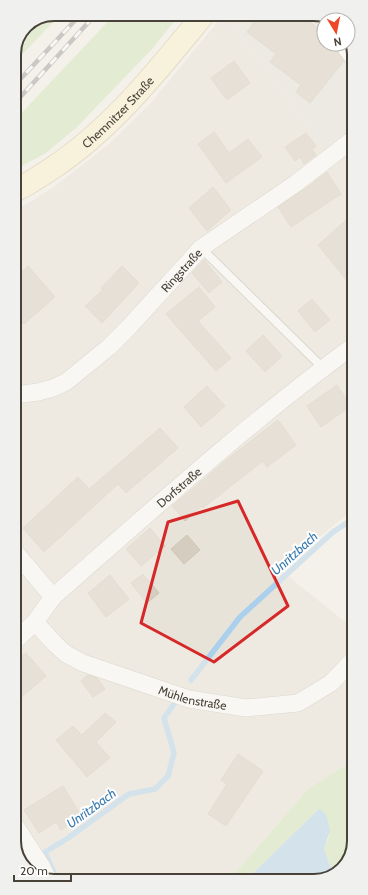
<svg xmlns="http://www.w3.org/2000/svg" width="368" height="895" font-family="Cabin,sans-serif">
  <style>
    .residential { fill: #e8e3d8 }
    .industrial { fill: #e4e0db }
    .green { fill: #cfe6b5 }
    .water { fill: #aad0ed }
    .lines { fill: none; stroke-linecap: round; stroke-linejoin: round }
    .stream { stroke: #aad0ed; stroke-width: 5.5 }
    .building { fill: #d5cdc0; stroke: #cfc5b3 }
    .service-casing { stroke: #bfb9ad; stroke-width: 10 }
    .minor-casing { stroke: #bfb9ad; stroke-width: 18 }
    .secondary-casing { stroke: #d1c49c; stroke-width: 24 }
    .service { stroke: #fff; stroke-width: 8 }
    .minor { stroke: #fff; stroke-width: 17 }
    .secondary { stroke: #fcf1cc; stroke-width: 22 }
    .rail-casing { stroke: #989898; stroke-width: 4.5 }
    .rail { stroke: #fff; stroke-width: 3; stroke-dasharray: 9; stroke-linecap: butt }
    .marked { fill: none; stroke: #d62828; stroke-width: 3; stroke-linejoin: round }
    .labels { text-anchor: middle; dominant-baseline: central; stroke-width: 4; stroke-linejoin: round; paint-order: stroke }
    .street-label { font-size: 12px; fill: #484238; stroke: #fff }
    .water-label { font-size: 13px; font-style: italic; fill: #377aae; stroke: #fff }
    .rim { fill: none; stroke: #484238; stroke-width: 2 }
  </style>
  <rect width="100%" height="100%" fill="#f4f1ea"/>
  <!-- residential -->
  <path class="residential" d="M224,14L286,94L326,154L352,145L353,510L279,569L353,628L354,767L344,766L308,789L229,880L51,881L29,873L16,854L14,209L22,207L54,187L109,144L149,105Z"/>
  <!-- industrial -->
  <path class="industrial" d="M224,14H312L324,29V44H336L352,64V131L350,133L326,154L286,94Z"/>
  <!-- green -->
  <path class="green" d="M54,14H61L14,63V51L26,25Z
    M115,14H180L153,48L76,128L46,153L14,170V121Z
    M344,766L354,767V842L346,865L340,870L330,866L324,849L329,837L319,809L246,880H229L308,789Z"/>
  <!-- water -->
  <path class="water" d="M319,809L326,814L330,830L324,849L330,866L340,870L327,879L246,880Z"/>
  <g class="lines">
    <!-- stream -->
    <path class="stream" d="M191,680L240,617L333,532L353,519
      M45,853L58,881
      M24,865L68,838L129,794L155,789L168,776L174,753L164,718L174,704"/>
  </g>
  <!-- building -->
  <path class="building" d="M260,14H300L319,29L315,35L324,42V44H326L337,52L344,61L310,103L296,92L301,85L270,62L276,54L247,32Z
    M234,61L250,83L227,100L211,78Z
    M214,132L229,153L248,139L262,157L226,183L198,144Z
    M306,133L316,146L312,149L316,155L304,164L300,157L295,161L285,147Z
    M327,172L341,194L291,227L278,207L315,182H314Z
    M213,187L231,210L207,231L189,208Z
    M352,215L353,258V288L318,245Z
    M204,260L222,282L209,293L192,273Z
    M28,266L55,297L24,324L15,314V278Z
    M122,266L139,283L102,323L85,306L103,290L101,288Z
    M199,287L215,307L198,321L231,358L216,371L166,314Z
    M312,299L330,320L315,332L298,311Z
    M263,335L282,356L265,372L246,351Z
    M337,385L351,406L321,427L307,406Z
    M207,386L225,406L201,427L184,407Z
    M278,420L296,445L267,467L263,461L203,508L202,506L185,521L172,506L230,457Z
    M160,428L178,448L126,493L118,484L44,552L23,528L78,477L89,489Z
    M150,528L165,546L141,566L126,549Z
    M187,535L200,550L184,564L171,549Z
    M143,574L159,593L147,603L131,583Z
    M110,575L129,599L106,617L88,593Z
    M26,653L46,676L16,702V662Z
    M88,675L97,678L105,689L93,697L81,681Z
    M105,713L116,722L96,742L110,758L87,777L56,740L73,726L82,735Z
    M238,754L263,771L226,826L208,814L227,784L221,780Z
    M63,786L82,817L61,830L56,822L39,833L24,810Z"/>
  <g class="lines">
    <defs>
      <path id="service" d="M201,248L323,368"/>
      <g id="minor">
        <path d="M322,16L325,20"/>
        <path d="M343,44L352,56"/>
        <path id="s1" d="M15,395L38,392L53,388L66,382L109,347L128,328L201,248L295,184L352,140"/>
        <path d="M15,552L53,597"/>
        <path id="s2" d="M35,622L55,644L66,654L83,663L189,699L246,708L298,703L331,683L354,659"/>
        <path id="s3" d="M16,640L35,622L53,597C151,511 248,423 353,346"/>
        <path d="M16,827L42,867L48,880"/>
      </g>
      <g id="secondary">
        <path id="s4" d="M14,191C27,185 39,177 51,169C112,129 158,70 204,14"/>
      </g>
    </defs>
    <!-- service casing -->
    <use href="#service" class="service-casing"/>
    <!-- minor casing -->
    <use href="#minor" class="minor-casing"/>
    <!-- secondary casing -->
    <use href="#secondary" class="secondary-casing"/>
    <!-- service -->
    <use href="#service" class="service"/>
    <!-- minor -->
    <use href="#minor" class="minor"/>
    <!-- secondary -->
    <use href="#secondary" class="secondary"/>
    <defs>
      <path id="rail" d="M14,86L81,14
        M14,104L96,14"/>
    </defs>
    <!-- rail casing -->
    <use href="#rail" class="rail-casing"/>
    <!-- rail -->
    <use href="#rail" class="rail"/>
  </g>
  <!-- marked area -->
  <path d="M0 0H368V895H0ZM238,501L288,606L214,662L141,623L168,522Z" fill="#f4f1ea" fill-opacity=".55" fill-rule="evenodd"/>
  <path class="marked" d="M238,501L288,606L214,662L141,623L168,522Z"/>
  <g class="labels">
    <!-- street labels -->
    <g class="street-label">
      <text stroke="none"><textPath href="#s4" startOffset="131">Chemnitzer Straße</textPath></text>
      <text stroke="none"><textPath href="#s1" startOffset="214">Ringstraße</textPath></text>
      <text stroke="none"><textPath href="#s3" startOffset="224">Dorfstraße</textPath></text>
      <text stroke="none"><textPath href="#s2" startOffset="179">Mühlenstraße</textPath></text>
    </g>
    <!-- water labels -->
    <g class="water-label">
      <text transform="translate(294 553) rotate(-42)">Unritzbach</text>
      <text transform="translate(91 808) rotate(-36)">Unritzbach</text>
    </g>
  </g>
  <!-- crop -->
  <path d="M0 0H368V895H0ZM54 21H314A33 33 0 0 1 347 54V841A33 33 0 0 1 314 874H54A33 33 0 0 1 21 841V54A33 33 0 0 1 54 21Z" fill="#f0f0ef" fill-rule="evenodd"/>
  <path class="rim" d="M54 21H314A33 33 0 0 1 347 54V841A33 33 0 0 1 314 874H54A33 33 0 0 1 21 841V54A33 33 0 0 1 54 21Z"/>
  <!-- north arrow -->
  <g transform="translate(336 32) rotate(170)"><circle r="19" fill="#ffffff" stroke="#b6b3af"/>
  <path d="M0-3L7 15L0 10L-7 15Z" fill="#ed4827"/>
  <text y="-6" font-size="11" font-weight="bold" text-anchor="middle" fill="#484238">N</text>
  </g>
  <!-- scale -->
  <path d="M14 875v6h57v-6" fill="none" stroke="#484238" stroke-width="2"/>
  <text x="20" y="875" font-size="12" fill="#484238" stroke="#ffffff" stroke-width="3" paint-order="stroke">20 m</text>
</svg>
